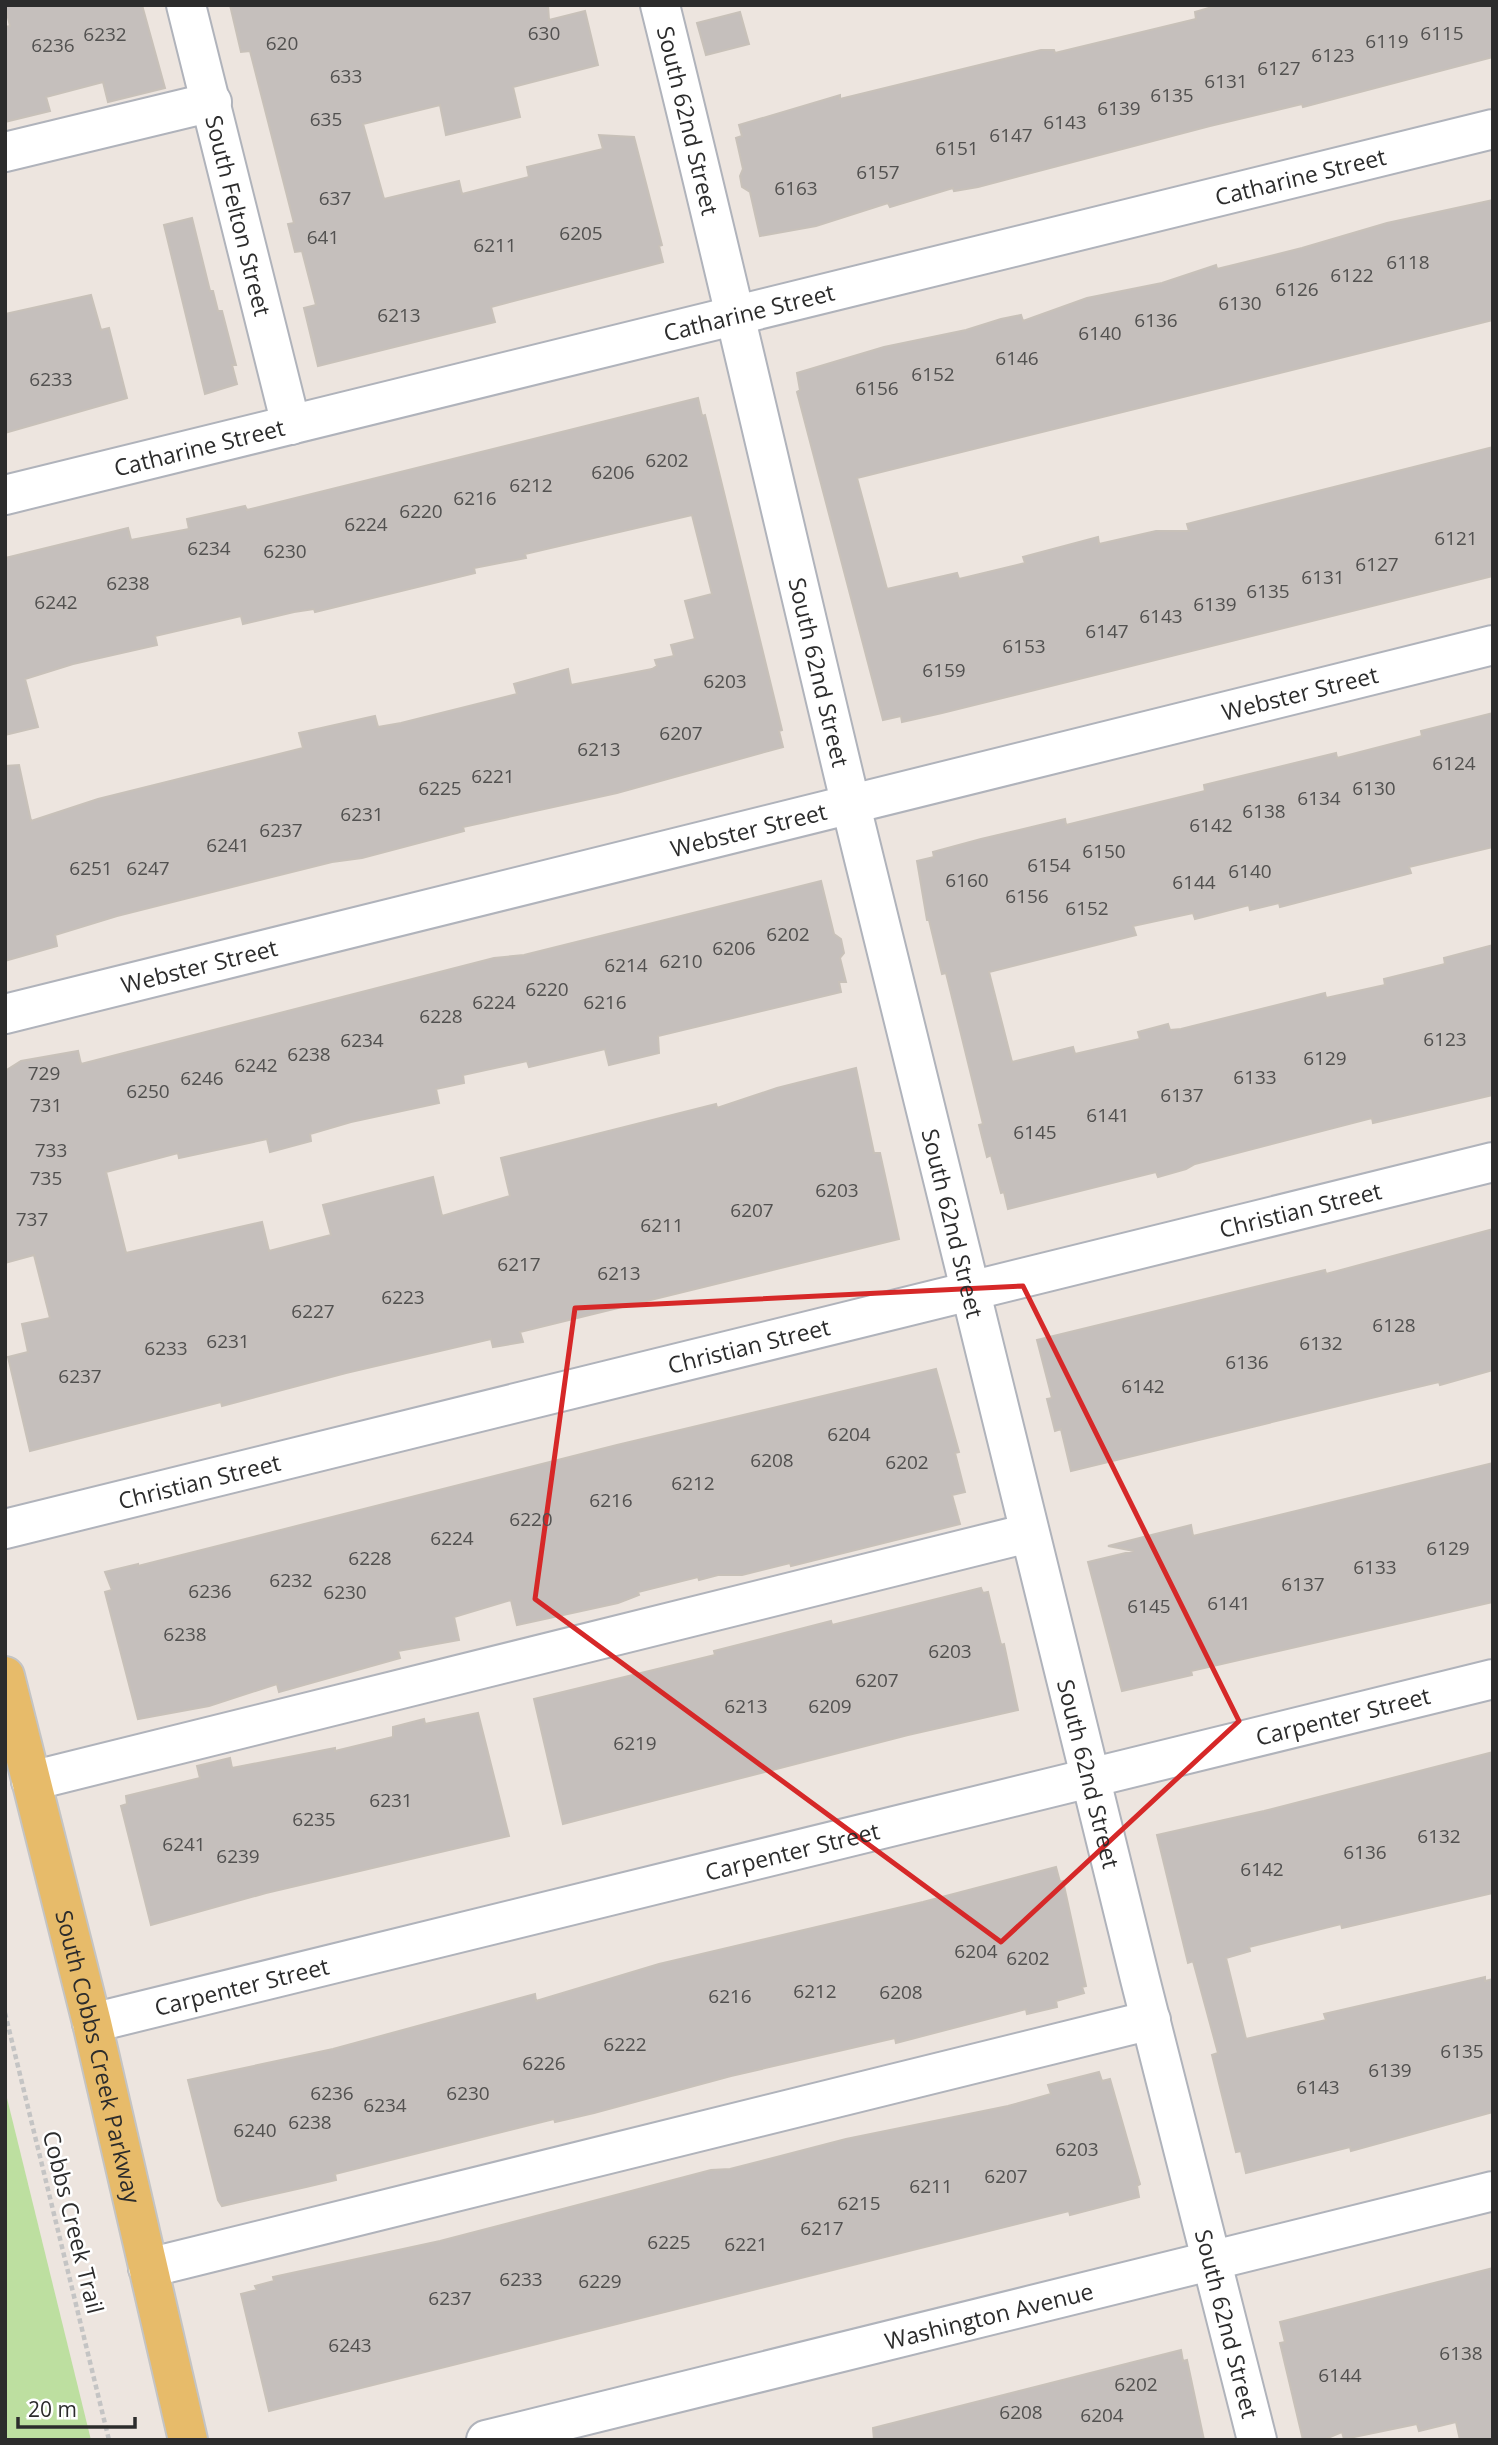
<svg xmlns="http://www.w3.org/2000/svg" width="1498" height="2445" font-family="'Open Sans',sans-serif">
  <style>
    .green { fill: #bddfa0 }
    .building { fill: #c5bfbc; stroke: #c8c1b9; stroke-width: 2 }
    .lines { fill: none; stroke-linecap: round; stroke-linejoin: round }
    .minor-casing { stroke: #b0b3bb; stroke-width: 42 }
    .major-casing { stroke: #c4c4c4; stroke-width: 42 }
    .path { stroke: #c4c4c4; stroke-width: 4.5; stroke-dasharray: 5 3.5; stroke-linecap: butt }
    .minor { stroke: #fff; stroke-width: 38 }
    .major { stroke: #e7bb6a; stroke-width: 38 }
    .marked { fill: none; stroke: #d62828; stroke-width: 5; stroke-linejoin: round }
    .labels { text-anchor: middle; dominant-baseline: central; stroke-width: 5; stroke-linejoin: round; paint-order: stroke }
    .number-label { font-size: 19px; fill: #525150 }
    .street-label { font-size: 23px; fill: #2c2c2c; stroke: #fff }
  </style>
  <rect width="100%" height="100%" fill="#ede5df"/>
  <!-- green -->
  <path class="green" d="M5,2090L91,2440H5Z"/>
  <!-- building -->
  <path class="building" d="M5,5H142L165,88L108,102L103,82L46,97L50,111L5,122V27L10,26Z
    M230,5H548L549,20L585,11L598,65L513,87L520,117L446,135L440,105L363,124L384,199L459,181L462,194L529,177L527,167L603,149L599,135L634,137L662,245L659,246L663,262L491,307L495,322L318,366L304,308L316,305L302,251L295,252L288,224L294,223L250,51L241,52Z
    M1219,5H1493V57L1303,107L1302,104L1210,126L978,187L954,191L953,188L890,207L888,203L816,226L760,236L750,192L742,187L740,176L743,169L736,138L742,136L739,125L840,95V99L1041,50H1054L1055,53L1196,19L1195,12Z
    M740,12L749,44L706,55L697,23Z
    M1493,200V320L857,478L887,589L957,573L959,579L1025,563L1023,557L1098,537L1099,544L1156,531H1189L1187,524L1493,447V576L942,713L902,722L901,716L883,720L797,392L800,390L797,373L884,347L966,330L1001,319L1021,315L1023,321L1087,298L1162,283L1216,265L1217,269L1302,248L1387,223Z
    M192,218L210,291H213L218,311H222L236,365H232L237,384L205,394L164,225Z
    M91,295L101,330L109,328L127,398L5,433V314Z
    M698,398L702,416L705,415L782,730L779,731L783,747L617,793L463,827L464,831L362,858L332,862L117,916L55,935L57,946L5,961V766L19,765L31,821L98,799L303,748L299,733L375,716L378,727L401,723L517,694L514,684L568,669L571,685L652,669L657,666L655,660L674,656L671,645L695,639L685,601L712,594L692,515L525,554L526,558L474,568L475,573L315,612L314,609L294,612L243,624L241,616L155,636L157,645L73,664L25,679L38,727L5,735V558L128,528L131,540L189,529L187,519L245,506L247,510Z
    M1493,713V847L1409,867L1411,873L1280,907L1279,903L1250,910L1249,905L1195,919L1193,913L1133,926L1136,935L989,972L1012,1062L1073,1047L1075,1054L1140,1039L1138,1032L1168,1024L1170,1030L1181,1029L1325,993L1326,998L1385,985L1384,979L1445,964L1444,958L1493,945V1095L1373,1123L1372,1118L1195,1164L1186,1169L1158,1177L1156,1172L1008,1209L1004,1192L1001,1193L991,1155L987,1157L979,1125L983,1124L961,1034L946,973L942,974L929,920H927L917,861L934,857L933,852L981,839L1065,819L1066,825L1205,791L1204,785L1336,753L1337,758L1422,736L1421,731Z
    M821,881L834,934L841,939L844,953L840,958L846,982H839L841,992L658,1036L659,1053L609,1065L605,1049L529,1067L527,1061L463,1075L464,1083L436,1089L439,1103L351,1122L310,1134L311,1141L270,1152L267,1139L179,1158L178,1153L106,1172L126,1253L262,1222L269,1251L331,1235L323,1205L433,1177L442,1216L510,1196L501,1158L716,1104L717,1108L777,1088L856,1068L874,1153H880L899,1239L520,1332L523,1342L493,1347L491,1339L346,1373L222,1406L221,1402L30,1451L8,1357L28,1352L22,1324L50,1318L34,1255L5,1263V1071L21,1061L78,1051L81,1064L494,958L524,955Z
    M1493,1229V1370L1440,1385L1439,1382L1367,1399L1071,1471L1061,1429L1055,1431L1047,1399L1052,1398L1037,1340L1325,1270L1326,1274Z
    M936,1369L959,1452L955,1453L965,1492L952,1495L960,1524L791,1566L790,1563L742,1575H718L699,1580L698,1577L638,1592L639,1595L618,1603L517,1625L511,1600L454,1617L459,1640L398,1651L400,1658L279,1692L277,1684L209,1706L138,1719L105,1592L112,1590L105,1572L138,1564V1566L617,1445Z
    M1493,1463V1602L1191,1671L1192,1675L1122,1691L1088,1562L1134,1551L1108,1546L1191,1525L1193,1536Z
    M981,1588L983,1593L988,1592L1001,1645L1004,1644L1018,1710L908,1735L563,1824L534,1699L715,1655L714,1651L831,1621L832,1625Z
    M478,1713L509,1836L266,1893L151,1925L121,1806L127,1804L126,1796L200,1778L197,1766L230,1758L232,1768L335,1748V1751L393,1737V1727L424,1719L425,1724Z
    M1493,1752V1893L1342,1928L1341,1924L1249,1947L1250,1951L1226,1958L1246,2039L1326,2020L1324,2014L1485,1977V1981L1493,1979V2112L1351,2151L1350,2147L1246,2173L1241,2151L1236,2152L1212,2055L1218,2053L1193,1961L1188,1963L1157,1835L1264,1811Z
    M1056,1867L1060,1882L1063,1881L1086,1986L1082,1987L1084,1993L1056,2001L1057,2007L1027,2014L1026,2009L896,2043L895,2038L731,2076L594,2113L555,2122L554,2119L335,2174L336,2180L306,2187L222,2206L218,2200L188,2080L333,2049L535,1994L536,2001L659,1964L923,1902Z
    M1099,2072L1102,2081L1110,2079L1140,2184L1137,2186L1139,2197L1070,2215L1069,2211L269,2411L241,2294L257,2290L255,2286L274,2281L273,2277L440,2241L711,2170L730,2169L846,2139L1008,2106L1051,2094L1048,2085Z
    M1493,2268V2440H1460L1456,2422L1419,2431L1417,2424L1344,2439L1342,2432L1323,2440H1303L1280,2343L1285,2342L1280,2322Z
    M1181,2350L1183,2361L1187,2360L1204,2440H874L873,2428Z"/>
  <g class="lines">
    <defs>
      <g id="minor">
        <path id="s1" d="M186,5L291,425"/>
        <path id="s2" d="M660,5C727,274 788,544 853,814C985,1356 1118,1899 1257,2440"/>
        <path d="M5,152L212,102"/>
        <path id="s3" d="M5,495L1493,129"/>
        <path id="s4" d="M5,1014L1493,645"/>
        <path id="s5" d="M5,1529L1493,1162"/>
        <path d="M31,1781L1029,1533"/>
        <path id="s6" d="M92,2023L1493,1679"/>
        <path d="M148,2268L1151,2020"/>
        <path id="s7" d="M486,2440L1493,2191"/>
      </g>
      <g id="major">
        <path id="s8" d="M5,1676L92,2023L188,2440"/>
      </g>
    </defs>
    <!-- minor casing -->
    <use href="#minor" class="minor-casing"/>
    <!-- major casing -->
    <use href="#major" class="major-casing"/>
    <!-- path -->
    <path class="path" d="M5,2013L109,2440"/>
    <!-- minor -->
    <use href="#minor" class="minor"/>
    <!-- major -->
    <use href="#major" class="major"/>
  </g>
  <!-- marked area -->
  <path class="marked" d="M1023,1286L1239,1721L1001,1942L535,1599L575,1308Z"/>
  <g class="labels">
    <!-- number labels -->
    <g class="number-label">
      <text x="544" y="33">630</text>
      <text x="1442" y="33">6115</text>
      <text x="105" y="34">6232</text>
      <text x="1387" y="41">6119</text>
      <text x="282" y="43">620</text>
      <text x="53" y="45">6236</text>
      <text x="1333" y="55">6123</text>
      <text x="1279" y="68">6127</text>
      <text x="346" y="76">633</text>
      <text x="1226" y="81">6131</text>
      <text x="1172" y="95">6135</text>
      <text x="1119" y="108">6139</text>
      <text x="326" y="119">635</text>
      <text x="1065" y="122">6143</text>
      <text x="1011" y="135">6147</text>
      <text x="957" y="148">6151</text>
      <text x="878" y="172">6157</text>
      <text x="796" y="188">6163</text>
      <text x="335" y="198">637</text>
      <text x="581" y="233">6205</text>
      <text x="323" y="237">641</text>
      <text x="495" y="245">6211</text>
      <text x="1408" y="262">6118</text>
      <text x="1352" y="275">6122</text>
      <text x="1297" y="289">6126</text>
      <text x="1240" y="303">6130</text>
      <text x="399" y="315">6213</text>
      <text x="1156" y="320">6136</text>
      <text x="1100" y="333">6140</text>
      <text x="1017" y="358">6146</text>
      <text x="933" y="374">6152</text>
      <text x="51" y="379">6233</text>
      <text x="877" y="388">6156</text>
      <text x="667" y="460">6202</text>
      <text x="613" y="472">6206</text>
      <text x="531" y="485">6212</text>
      <text x="475" y="498">6216</text>
      <text x="421" y="511">6220</text>
      <text x="366" y="524">6224</text>
      <text x="1456" y="538">6121</text>
      <text x="209" y="548">6234</text>
      <text x="285" y="551">6230</text>
      <text x="1377" y="564">6127</text>
      <text x="1323" y="577">6131</text>
      <text x="128" y="583">6238</text>
      <text x="1268" y="591">6135</text>
      <text x="56" y="602">6242</text>
      <text x="1215" y="604">6139</text>
      <text x="1161" y="616">6143</text>
      <text x="1107" y="631">6147</text>
      <text x="1024" y="646">6153</text>
      <text x="944" y="670">6159</text>
      <text x="725" y="681">6203</text>
      <text x="681" y="733">6207</text>
      <text x="599" y="749">6213</text>
      <text x="1454" y="763">6124</text>
      <text x="493" y="776">6221</text>
      <text x="440" y="788">6225</text>
      <text x="1374" y="788">6130</text>
      <text x="1319" y="798">6134</text>
      <text x="1264" y="811">6138</text>
      <text x="362" y="814">6231</text>
      <text x="1211" y="825">6142</text>
      <text x="281" y="830">6237</text>
      <text x="228" y="845">6241</text>
      <text x="1104" y="851">6150</text>
      <text x="1049" y="865">6154</text>
      <text x="91" y="868">6251</text>
      <text x="148" y="868">6247</text>
      <text x="1250" y="871">6140</text>
      <text x="967" y="880">6160</text>
      <text x="1194" y="882">6144</text>
      <text x="1027" y="896">6156</text>
      <text x="1087" y="908">6152</text>
      <text x="788" y="934">6202</text>
      <text x="734" y="948">6206</text>
      <text x="681" y="961">6210</text>
      <text x="626" y="965">6214</text>
      <text x="547" y="989">6220</text>
      <text x="494" y="1002">6224</text>
      <text x="605" y="1002">6216</text>
      <text x="441" y="1016">6228</text>
      <text x="1445" y="1039">6123</text>
      <text x="362" y="1040">6234</text>
      <text x="309" y="1054">6238</text>
      <text x="1325" y="1058">6129</text>
      <text x="256" y="1065">6242</text>
      <text x="44" y="1073">729</text>
      <text x="1255" y="1077">6133</text>
      <text x="202" y="1078">6246</text>
      <text x="148" y="1091">6250</text>
      <text x="1182" y="1095">6137</text>
      <text x="46" y="1105">731</text>
      <text x="1108" y="1115">6141</text>
      <text x="1035" y="1132">6145</text>
      <text x="51" y="1150">733</text>
      <text x="46" y="1178">735</text>
      <text x="837" y="1190">6203</text>
      <text x="752" y="1210">6207</text>
      <text x="32" y="1219">737</text>
      <text x="662" y="1225">6211</text>
      <text x="519" y="1264">6217</text>
      <text x="619" y="1273">6213</text>
      <text x="403" y="1297">6223</text>
      <text x="313" y="1311">6227</text>
      <text x="1394" y="1325">6128</text>
      <text x="228" y="1341">6231</text>
      <text x="1321" y="1343">6132</text>
      <text x="166" y="1348">6233</text>
      <text x="1247" y="1362">6136</text>
      <text x="80" y="1376">6237</text>
      <text x="1143" y="1386">6142</text>
      <text x="849" y="1434">6204</text>
      <text x="772" y="1460">6208</text>
      <text x="907" y="1462">6202</text>
      <text x="693" y="1483">6212</text>
      <text x="611" y="1500">6216</text>
      <text x="531" y="1519">6220</text>
      <text x="452" y="1538">6224</text>
      <text x="1448" y="1548">6129</text>
      <text x="370" y="1558">6228</text>
      <text x="1375" y="1567">6133</text>
      <text x="291" y="1580">6232</text>
      <text x="1303" y="1584">6137</text>
      <text x="210" y="1591">6236</text>
      <text x="345" y="1592">6230</text>
      <text x="1229" y="1603">6141</text>
      <text x="1149" y="1606">6145</text>
      <text x="185" y="1634">6238</text>
      <text x="950" y="1651">6203</text>
      <text x="877" y="1680">6207</text>
      <text x="746" y="1706">6213</text>
      <text x="830" y="1706">6209</text>
      <text x="635" y="1743">6219</text>
      <text x="391" y="1800">6231</text>
      <text x="314" y="1819">6235</text>
      <text x="1439" y="1836">6132</text>
      <text x="184" y="1844">6241</text>
      <text x="1365" y="1852">6136</text>
      <text x="238" y="1856">6239</text>
      <text x="1262" y="1869">6142</text>
      <text x="976" y="1951">6204</text>
      <text x="1028" y="1958">6202</text>
      <text x="815" y="1991">6212</text>
      <text x="901" y="1992">6208</text>
      <text x="730" y="1996">6216</text>
      <text x="625" y="2044">6222</text>
      <text x="1462" y="2051">6135</text>
      <text x="544" y="2063">6226</text>
      <text x="1390" y="2070">6139</text>
      <text x="1318" y="2087">6143</text>
      <text x="332" y="2093">6236</text>
      <text x="468" y="2093">6230</text>
      <text x="385" y="2105">6234</text>
      <text x="310" y="2122">6238</text>
      <text x="255" y="2130">6240</text>
      <text x="1077" y="2149">6203</text>
      <text x="1006" y="2176">6207</text>
      <text x="931" y="2186">6211</text>
      <text x="859" y="2203">6215</text>
      <text x="822" y="2228">6217</text>
      <text x="669" y="2242">6225</text>
      <text x="746" y="2244">6221</text>
      <text x="521" y="2279">6233</text>
      <text x="600" y="2281">6229</text>
      <text x="450" y="2298">6237</text>
      <text x="350" y="2345">6243</text>
      <text x="1461" y="2353">6138</text>
      <text x="1340" y="2375">6144</text>
      <text x="1136" y="2384">6202</text>
      <text x="1021" y="2412">6208</text>
      <text x="1102" y="2415">6204</text>
    </g>
    <!-- street labels -->
    <g class="street-label">
      <text stroke="none"><textPath href="#s2" startOffset="119">South 62nd Street</textPath></text>
      <text stroke="none"><textPath href="#s3" startOffset="1334">Catharine Street</textPath></text>
      <text stroke="none"><textPath href="#s1" startOffset="217">South Felton Street</textPath></text>
      <text stroke="none"><textPath href="#s3" startOffset="766">Catharine Street</textPath></text>
      <text stroke="none"><textPath href="#s3" startOffset="200">Catharine Street</textPath></text>
      <text stroke="none"><textPath href="#s2" startOffset="686">South 62nd Street</textPath></text>
      <text stroke="none"><textPath href="#s4" startOffset="1334">Webster Street</textPath></text>
      <text stroke="none"><textPath href="#s4" startOffset="766">Webster Street</textPath></text>
      <text stroke="none"><textPath href="#s4" startOffset="200">Webster Street</textPath></text>
      <text stroke="none"><textPath href="#s5" startOffset="1334">Christian Street</textPath></text>
      <text stroke="none"><textPath href="#s2" startOffset="1253">South 62nd Street</textPath></text>
      <text stroke="none"><textPath href="#s5" startOffset="766">Christian Street</textPath></text>
      <text stroke="none"><textPath href="#s5" startOffset="200">Christian Street</textPath></text>
      <text stroke="none"><textPath href="#s6" startOffset="1288">Carpenter Street</textPath></text>
      <text stroke="none"><textPath href="#s2" startOffset="1820">South 62nd Street</textPath></text>
      <text stroke="none"><textPath href="#s6" startOffset="721">Carpenter Street</textPath></text>
      <text stroke="none"><textPath href="#s6" startOffset="154">Carpenter Street</textPath></text>
      <text stroke="none"><textPath href="#s8" startOffset="392">South Cobbs Creek Parkway</textPath></text>
      <text transform="translate(74 2222) rotate(76)">Cobbs Creek Trail</text>
      <text stroke="none"><textPath href="#s7" startOffset="518">Washington Avenue</textPath></text>
      <text stroke="none"><textPath href="#s2" startOffset="2387">South 62nd Street</textPath></text>
    </g>
  </g>
  <!-- border -->
  <rect width="1498" height="2445" fill="none" stroke="#2c2c2c" stroke-width="14"/>
  <!-- scale -->
  <path d="M18 2417v10h117v-10" fill="none" stroke="#2c2c2c" stroke-width="3.5"/>
  <text x="28" y="2417" font-size="21" fill="#2c2c2c" stroke="#ffffff" stroke-width="5" paint-order="stroke">20 m</text>
</svg>
